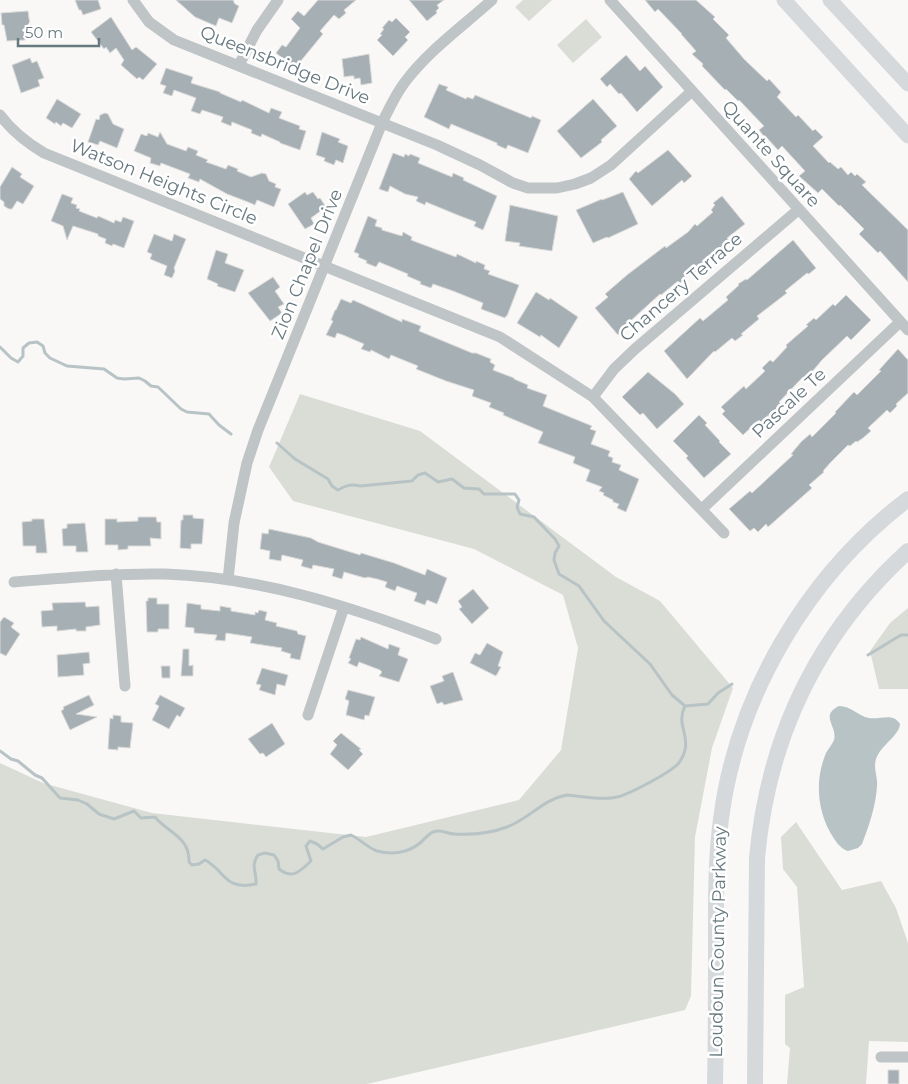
<svg xmlns="http://www.w3.org/2000/svg" width="908" height="1084" font-family="Montserrat,sans-serif">
  <style>
    .green { fill: #daddd6 }
    .water { fill: #b7c3c5 }
    .lines { fill: none; stroke-linecap: round; stroke-linejoin: round }
    .stream { stroke: #b7c3c5; stroke-width: 3 }
    .building { fill: #a6afb3; stroke: #dadad9 }
    .street { stroke: #bfc4c6; stroke-width: 11 }
    .secondary { stroke: #d5d9db; stroke-width: 15 }
    .primary { stroke: #d5d9db; stroke-width: 16 }
    .labels { text-anchor: middle; dominant-baseline: central; stroke-width: 5; stroke-linejoin: round; paint-order: stroke }
    .street-label { font-size: 18px; fill: #67787e; stroke: #fff }
  </style>
  <rect width="100%" height="100%" fill="#f9f8f7"/>
  <!-- green -->
  <path class="green" d="M523,0H552L529,21L515,7Z
    M586,19L602,37L573,63L557,45Z
    M300,394L420,431L616,577L660,601L733,688L712,748L695,837L691,996L685,1010L367,1084H0V763L43,783L152,813L366,837L519,800L561,750L578,648L563,595L474,549L293,501L269,467Z
    M908,608V689H879L870,651L890,623Z
    M796,822L842,890L881,881L896,908L908,943V1042L869,1041L866,1084H787L790,1048L785,1044V995L804,987L797,887L783,869L781,837Z"/>
  <!-- water -->
  <path class="water" d="M839,706C851,706 858,716 869,718C880,720 893,712 900,724C899,736 881,745 876,759C873,768 878,777 877,786C876,805 869,826 862,844L858,848L848,851C839,848 835,840 830,832C817,808 815,779 826,753C828,749 832,745 834,740C838,726 819,716 839,706Z"/>
  <g class="lines">
    <!-- stream -->
    <path class="stream" d="M0,347L11,358L18,362L23,356V348L29,343L37,342L43,346L45,353L50,358L67,366L104,369L117,378L124,379L139,378L145,381L151,386L158,387L181,409L187,412L209,414L219,425L231,434
      M277,443L295,459L328,479L332,486L338,490C346,485 351,484 360,486L412,481L418,475L425,473L438,482L452,479L464,488L479,489L484,494H515L519,500L517,507L520,514L534,517L555,539L559,546L555,553L554,560L559,574L579,586L604,621L650,664L672,695L685,706
      M868,655L901,635H908
      M0,751L11,759L18,761L35,775L42,778L60,798L78,800L87,804L99,814L114,819L134,811L141,818L155,817C168,833 190,837 189,862L192,865L199,864L205,860C226,871 224,891 256,884C257,871 250,867 258,855L265,853L274,855L278,861L279,869C293,880 300,871 311,861L306,846L310,841L317,844L323,849L343,837L351,835C360,839 368,848 377,851C392,855 408,853 420,843C426,838 431,830 439,831C444,831 449,834 454,834C471,835 491,833 507,827C529,819 543,799 567,795C581,796 603,801 617,797C630,794 669,773 678,764C681,760 684,755 685,750C689,733 676,724 685,706L708,704L718,693L732,684"/>
  </g>
  <!-- building -->
  <path class="building" d="M75,0H98L101,9L83,15L81,10H79Z
    M176,0H233L235,4L239,6L232,23L219,18L216,26L195,17Z
    M318,0H356L344,10L346,13L339,19L334,15L320,31L323,34L295,68L276,53L282,45L286,47L300,28L291,19L298,11L304,16Z
    M409,0H444L437,5L439,8L436,11L437,13L427,21Z
    M645,0H696L715,17L713,19L729,35L726,38L744,59L767,81L769,79L781,92L777,97L796,117L798,115L813,131L815,129L823,137L813,146L829,163L830,162L838,169L841,167L848,175L851,172L855,176L857,174L866,182L862,185L908,230V282L880,251L878,253L859,234L864,229L840,205L839,206L822,189L818,193L799,176L805,171L782,146L778,150L767,138L766,139L759,130L764,126L739,100L738,101L726,89L725,90L702,66L703,64L692,54L696,51L681,34H682L658,9L655,12Z
    M28,11L31,33H24L25,40L7,41L4,25H2L1,13Z
    M111,17L132,50L136,47L157,64L143,80L139,77L137,79L121,65L124,60L116,48L110,53L106,47L104,49L91,32Z
    M396,18L410,32L405,37L408,40L393,56L377,40L382,35L380,34L384,29L382,28L389,20L392,22Z
    M369,54L372,83L361,85L360,78L354,79V76H350L344,77L342,59Z
    M626,55L640,71L645,66L663,87L637,112L621,93L619,94L610,84L607,87L600,79Z
    M30,58L32,63L37,61L44,78L38,80L40,86L21,93L12,65Z
    M166,68L193,77L191,83L220,92V93L241,102L242,100L269,113L271,108L282,112L279,118L300,126L299,129L306,131L300,150L280,143V142L262,134L261,137L251,133L252,130L232,122L231,126L221,122L223,117L202,110L200,114L191,111L196,98L174,90L172,96L163,93L166,86L160,84Z
    M439,84L448,87L446,90L466,99L467,97L473,99L475,95L531,118L532,116L541,120L528,153L508,145L506,149L497,145V143L451,124L449,129L424,117Z
    M57,99L81,114L72,128L63,123L61,126L56,122L55,124L46,118Z
    M593,99L617,126L601,140L602,142L581,158L557,131Z
    M105,113L108,114L113,124L124,129L117,148L100,141L98,145L88,142L96,119L99,120L100,115Z
    M160,132L167,144L186,151L188,147L198,151L196,155L208,160L206,162L226,169L228,165L238,169L237,171L251,177L262,173L266,174L269,181L276,184L275,187L281,189L274,207L257,200L255,205L248,202L227,194L200,179L199,182L188,178L190,174L161,163L160,166L150,163L151,158L134,151L141,134L147,136L148,133L158,137Z
    M322,132L340,139L338,142L348,146L343,163L336,160L334,165L324,161L325,158L316,155Z
    M668,150L692,176L684,183L682,180L652,206L629,179L636,171L638,173Z
    M393,153L404,157L405,154L409,156L410,154L420,158L418,163L452,177L453,173L464,178L463,180L497,196L483,230L474,226L476,222L460,216L426,202L425,205L416,201L418,197L405,194L390,186L388,192L379,189Z
    M12,167L22,174L20,177L34,186L23,204L17,201L12,209H9L4,206V202L0,199V187Z
    M305,192L307,195L313,192L318,199L320,198L326,207L311,218L314,224L305,229L288,204Z
    M623,192L638,224L608,238L607,237L593,243L576,210L602,199V200Z
    M62,194L73,198L71,203L77,205L76,208L80,209L79,211L97,218L98,216L114,223L115,220L121,222L123,217L134,221L124,248L113,244L112,246L105,243L106,239L98,236V234L73,226L67,240L63,226L51,221Z
    M722,196L745,224L727,238L730,242L693,274L692,273L680,283L678,281L661,295L660,294L626,325L628,327L618,335L595,308L608,297L605,294L627,275L665,246L666,248L688,232L695,224L697,226L713,212L711,210L715,205L713,203Z
    M510,205L558,216L552,251L519,246L520,243L505,241Z
    M368,216L377,220L375,226L382,228V230L402,236L403,232L412,237L411,240L456,257L457,254L476,263V261L485,265L484,269L490,271L488,274L519,285L507,316H506L505,318L481,309L483,303L453,291L433,284L431,288L420,284L421,282L407,276L408,274L379,262L376,267L366,263L367,261L358,257L359,254L354,252Z
    M154,234L172,241L174,234L186,239L174,268L175,271L172,278L164,275L167,266L150,259L152,254L147,252Z
    M793,240L816,268L809,274L807,273L785,291L787,293L757,316L759,319L741,334L743,335L735,341L732,338L715,352L714,351L687,379L664,351L700,318L703,321L728,300L726,297L739,285L738,284L746,279L747,280Z
    M216,250L228,254L225,263L244,270L235,292L217,286L218,284L207,279Z
    M273,277L280,287L275,291L284,304L278,307L282,313L270,321L248,293Z
    M536,292L549,300L550,298L578,317L559,348L541,335L540,337L517,323Z
    M846,295L871,320L851,340L847,336L822,360L805,380L803,377L779,402L782,405L773,412H772L761,422L759,420L743,435L722,414L725,411L721,407L744,386L746,389L765,371L762,368L770,360L773,362L787,347L786,345L808,326L806,325L814,318L816,320L833,304L835,306Z
    M341,299L351,303L353,300L402,322V319L421,326L419,331L472,353H476L491,359L490,362L495,365L493,370L514,378V379L528,385L527,388L547,395L543,406L592,426L590,429L596,431L591,444L610,451L608,456L613,458L612,462L621,465L619,470L639,479L626,512L617,508L619,504L613,502V500L603,495L604,493L599,491L602,487L586,481L590,470L573,463L575,457L538,443L543,432L503,415L504,413L489,407L491,403L472,396L474,390L446,381L416,369L418,366L391,355L389,359L371,350L370,352L361,349L364,344L343,335L337,333L335,338L326,335L333,321L331,320L335,310H336Z
    M898,349L908,360V393L896,404L897,406L890,413L887,410L868,428L871,431L863,438L857,442L856,441L850,446L848,445L831,462L823,471L824,472L809,485L812,488L768,527L766,524L758,532L754,528L750,531L729,509L750,491L752,493L793,455L791,454L801,442L810,434L812,437L836,413L835,412L854,392L857,395L881,371L879,370Z
    M648,372L675,394L684,404L657,429L643,413L640,415L622,397Z
    M699,415L707,423L705,425L720,441L719,442L731,454L704,478L686,458L688,456L673,441Z
    M183,515H193V518L204,519L202,544H191V549L180,548L181,520H183Z
    M138,517H156L157,522H161V539L150,538L151,546H128V549L118,550V545H105V519H117V522L138,521Z
    M32,519H44L47,553H36V546H23L22,522L32,521Z
    M85,523L88,552H76V546H63L62,529L67,528V524Z
    M269,529L311,538L318,542L360,555L361,553L394,563L425,575L427,569L447,578L437,604L427,600L425,605L414,601L417,593L397,586L395,591L385,587L387,582L377,579L368,577L365,578L344,572L342,579L332,576L334,569L313,565L312,569L301,566L303,560L282,555L281,561L269,559L270,551L260,549L262,533L268,534Z
    M473,589L489,608L472,624L459,609L462,607L458,601Z
    M148,598H157V604H169V629H158V632H147L146,601H148Z
    M85,602L86,607L99,606L100,625L86,627V631H76V629L57,631V626L42,627L41,611L53,610L52,603Z
    M187,603L201,605V609L220,611V606L231,608V611L255,615V612L258,613L259,610L267,612L265,620L277,623L276,626L297,631L298,634L306,636L300,660L290,658L291,654L281,651L282,648L250,643L252,637L226,633L225,641L215,640L217,635L194,633V628L185,627Z
    M4,617L14,623L11,627L20,634L6,656L0,653V622Z
    M361,637L388,649L389,644L400,648L398,655L408,659L399,682L379,676L382,672L380,670L359,662L357,667L348,663L351,659L349,658L356,639L360,640Z
    M487,643L503,652L498,666L501,667L496,676L470,663L475,653L480,655Z
    M183,649H189V666L193,665V676H181Z
    M89,652L90,663L83,664L84,675L58,677L57,655Z
    M161,666H170V678H162Z
    M262,668L288,675L285,686L277,684L275,695L259,690L261,685L256,684Z
    M453,672L463,700L444,705L442,702L437,704L430,686L444,681L442,676Z
    M348,690L375,697L369,716L365,715L364,720L346,715L349,701L345,699Z
    M89,695L94,705L76,714L97,717L70,730L61,711L64,709L63,707Z
    M160,695L185,708L180,717L177,715L169,729L152,720L159,706L155,704Z
    M113,715L121,716V722L133,723L130,748L118,747V750L108,749L110,718L113,719Z
    M272,723L285,744L266,757L263,753L260,754L248,739Z
    M341,733L361,749L359,750L363,754L348,770L330,754L337,745L333,741Z
    M888,1070H899V1084H888Z"/>
  <g class="lines">
    <!-- street -->
    <path class="street" d="M133,0L149,22L174,40L437,145L480,165L513,183L528,188H557L575,184L591,178L611,165L692,91
      M610,0L908,330
      M239,65L257,30L278,0
      M0,115C12,131 27,143 44,153L500,337L593,397L724,533
      M593,397L614,369L635,349L798,210
      M702,509L900,322
      M116,574L125,686
      M228,580L234,523L247,463L258,430L382,123C389,109 395,95 405,82C428,51 463,26 492,0
      M14,582C65,578 115,573 165,574C259,577 349,606 436,639
      M308,715L344,607
      M881,1057H908"/>
    <!-- secondary -->
    <path class="secondary" d="M784,0L908,136
      M830,0L908,84"/>
    <!-- primary -->
    <path class="primary" d="M715,1084C716,1041 716,998 716,955C716,910 715,864 721,819C737,694 808,575 908,499
      M755,1084L757,858C768,737 818,633 908,551"/>
  </g>
  <g class="labels">
    <!-- street labels -->
    <g class="street-label">
      <text transform="translate(285 65) rotate(22)">Queensbridge Drive</text>
      <text transform="translate(771 154) rotate(48)">Quante Square</text>
      <text transform="translate(164 182) rotate(22)">Watson Heights Circle</text>
      <text transform="translate(307 264) rotate(-68)">Zion Chapel Drive</text>
      <text transform="translate(681 287) rotate(-41)">Chancery Terrace</text>
      <text transform="translate(789 403) rotate(-43)">Pascale Te</text>
      <text transform="translate(718 942) rotate(-89)">Loudoun County Parkway</text>
    </g>
  </g>
  <!-- scale -->
  <path d="M18 38v8h81v-8" fill="none" stroke="#67787e" stroke-width="2.5"/>
  <text x="25" y="38" font-size="15" fill="#67787e" stroke="#ffffff" stroke-width="4" paint-order="stroke">50 m</text>
</svg>
